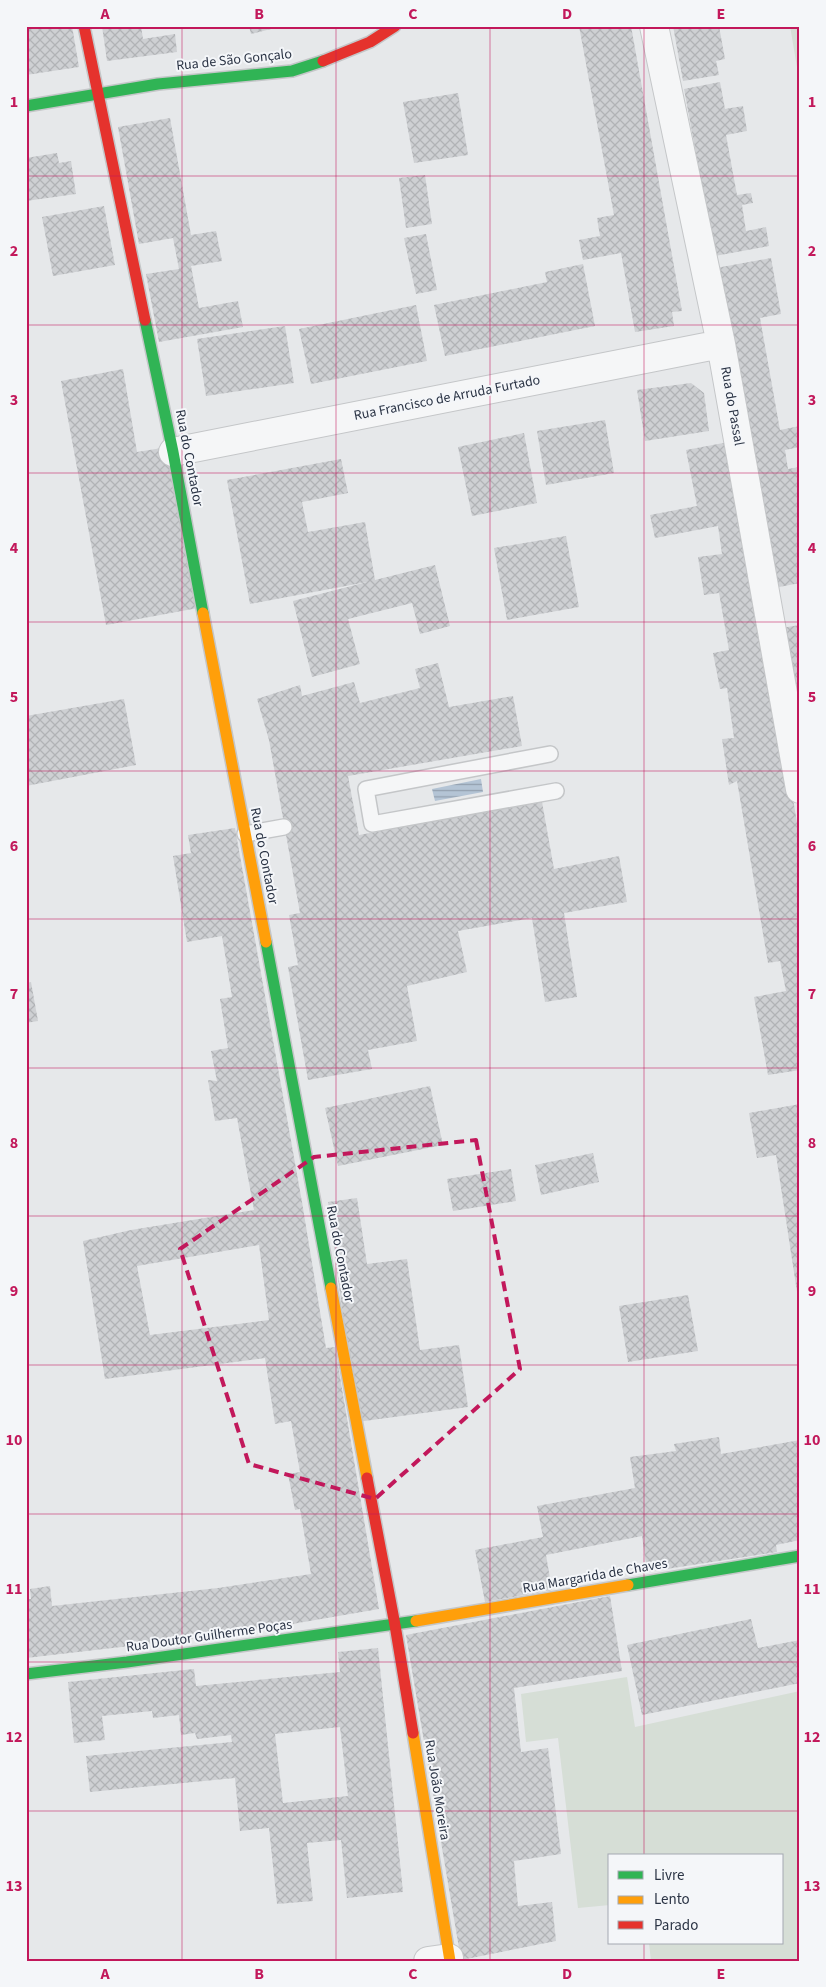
<svg xmlns="http://www.w3.org/2000/svg" width="826" height="1987" font-family="'Source Sans 3',sans-serif">
  <style>
    .green { fill: #d6ded6 }
    .water { fill: url(#water-rules) }
    .building { fill: url(#building-cross-hatch); fill-rule: evenodd }
    .lines { fill: none; stroke-linecap: round; stroke-linejoin: round }
    .lane-casing { stroke: #c4c6c8; stroke-width: 18 }
    .street-casing { stroke: #c4c6c8; stroke-width: 30 }
    .fast-casing { stroke: #c4c6c8; stroke-width: 14 }
    .slow-casing { stroke: #c4c6c8; stroke-width: 14 }
    .jam-casing { stroke: #c4c6c8; stroke-width: 14 }
    .lane { stroke: #f5f6f7; stroke-width: 15 }
    .street { stroke: #f5f6f7; stroke-width: 28 }
    .fast { stroke: #30b455; stroke-width: 11 }
    .slow { stroke: #ff9f0a; stroke-width: 11 }
    .jam { stroke: #e5322d; stroke-width: 11 }
    .marked { fill: none; stroke: #c2185b; stroke-width: 4; stroke-dasharray: 10 6; stroke-linejoin: round }
    .grid { fill: none; stroke: #c2185b; stroke-width: 1; stroke-opacity: 0.55 }
    .labels { text-anchor: middle; dominant-baseline: central; stroke-width: 4; stroke-linejoin: round; paint-order: stroke }
    .street-label { font-size: 14px; fill: #2b3445; stroke: #f4f6f9 }
    .neatline { fill: none; stroke: #c2185b; stroke-width: 2 }
    .grid-label { font-size: 16px; text-anchor: middle; font-weight: bold; fill: #c2185b }
  </style>
  <defs>
    <pattern id="water-rules" width="6" height="5" patternUnits="userSpaceOnUse" patternTransform="scale(1.25)"><rect width="6" height="5" fill="#b4c4d5"/><path d="M0 2.5h6" fill="none" stroke="#93a0af"/></pattern>
    <pattern id="building-cross-hatch" width="8" height="8" patternUnits="userSpaceOnUse" patternTransform="scale(1.25)"><rect width="8" height="8" fill="#ced0d3"/><path d="M0 0l8 8M0 8l8-8" fill="none" stroke="#b1b3b6"/></pattern>
  </defs>
  <rect width="100%" height="100%" fill="#e6e8ea"/>
  <!-- green -->
  <path class="green" d="M790,26H800V85Z
    M627,1677L635,1727L800,1691V1961H651L649,1943H782V1856H610V1905L578,1908L558,1738L526,1742L521,1694Z"/>
  <!-- water -->
  <path class="water" d="M481,779L483,792L435,801L432,789Z"/>
  <!-- building -->
  <path class="building" d="M26,26H72L79,67L26,75Z
    M102,26H141L143,39L175,34L177,52L107,61Z
    M249,26H279V27L251,34Z
    M579,26H631L682,311L672,312L674,326L635,332L621,253L583,260L579,240L600,236L597,218L614,215Z
    M673,26H719L725,59L716,61L719,75L683,81Z
    M720,82L725,109L743,106L747,131L726,135L737,195L751,193L753,203L742,205L746,231L766,227L769,246L715,256L684,89Z
    M458,93L468,155L414,163L403,102Z
    M170,118L191,235L216,231L222,261L191,266L199,308L238,301L243,327L159,342L146,274L179,269L173,238L139,244L118,127Z
    M57,153L59,163L71,161L76,194L26,201V158Z
    M425,175L432,224L406,228L399,178Z
    M104,206L115,265L53,276L42,217Z
    M426,234L437,290L416,294L404,238Z
    M771,258L781,314L760,318L780,430L800,426V447L785,450L788,469L799,467L800,474V583L774,588L716,268Z
    M583,264L595,326L445,356L434,305L547,282L545,272Z
    M416,305L427,361L311,384L299,329Z
    M285,326L294,383L206,396L197,339Z
    M123,369L137,452L168,447L198,608L106,625L61,381Z
    M691,383L704,393L709,431L645,441L637,390Z
    M605,420L614,473L546,485L537,431Z
    M524,433L537,503L472,516L458,447Z
    M734,441L800,841V1070L768,1075L754,997L786,991L780,961L768,963L737,781L729,785L722,739L734,738L727,688L720,689L713,653L729,650L719,593L704,595L698,557L722,554L718,526L655,538L650,515L697,506L686,450Z
    M341,459L348,493L302,502L308,532L365,522L375,580L435,565L450,626L420,634L412,603L348,619L360,664L312,677L293,601L367,582L250,604L227,480Z
    M566,536L579,607L507,620L494,548Z
    M800,625V731L781,628Z
    M438,663L449,707L513,696L522,746L348,776L359,835L542,802L554,869L619,856L627,902L564,913L577,997L545,1002L532,918L458,931L467,972L407,986L417,1041L368,1050L372,1069L308,1080L288,967L298,965L289,915L300,913L269,740L257,699L300,685L302,696L354,682L360,703L420,688L415,669Z
    M124,699L136,765L26,786V716Z
    M235,828L302,1202L326,1348L335,1347L379,1609L269,1628L182,1640L26,1658V1599H31L30,1589L50,1586L52,1606L218,1588L311,1574L300,1509L295,1510L288,1474L300,1472L291,1421L275,1424L265,1358L105,1379L83,1241L131,1230L254,1210L237,1118L215,1121L208,1080L217,1081L211,1051L228,1048L220,999L232,997L222,936L187,942L173,856L191,853L188,835ZM259,1245L269,1320L150,1335L137,1266Z
    M31,982L38,1021L26,1023V983Z
    M430,1086L443,1145L338,1166L325,1108Z
    M800,1104V1305H799L776,1155L757,1158L749,1113Z
    M593,1153L599,1182L541,1195L535,1165Z
    M511,1169L516,1201L453,1211L447,1179Z
    M357,1198L367,1264L407,1259L420,1350L459,1345L468,1407L357,1422L328,1202Z
    M688,1295L698,1351L628,1362L619,1306Z
    M719,1437L721,1454L800,1440V1540L776,1545L777,1552L647,1572L642,1536L546,1555L552,1590L485,1602L475,1550L543,1537L537,1506L635,1488L630,1457L676,1451L674,1444Z
    M610,1596L622,1671L514,1688L521,1752L548,1748L561,1854L514,1861L518,1906L552,1902L556,1941L461,1960L406,1635Z
    M751,1619L758,1648L800,1640V1683L642,1715L627,1645Z
    M378,1648L403,1892L347,1898L341,1840L307,1843L313,1901L277,1904L269,1828L240,1831L235,1778L90,1792L86,1756L232,1742L231,1735L197,1739L195,1733L181,1735L179,1715L153,1718L152,1711L102,1716L105,1740L74,1743L68,1682L194,1669L196,1686L340,1672L338,1652ZM340,1727L348,1796L283,1803L275,1734Z"/>
  <g class="lines">
    <defs>
      <path id="lane" d="M550,754L366,789L372,824L556,791
        M245,834L284,827"/>
      <path id="street" d="M654,26L721,344L800,789
        M173,452L721,344
        M428,1961L449,1958"/>
      <path id="fast" d="M26,106L158,84L292,71L323,61
        M145,320L173,452L203,613
        M266,942L331,1288
        M628,1585L800,1556
        M26,1674L127,1662L416,1621"/>
      <path id="slow" d="M203,613L266,942
        M331,1288L367,1478
        M416,1621L628,1585
        M413,1733L450,1961"/>
      <path id="jam" d="M84,26L145,320
        M323,61L370,42L395,26
        M367,1478L395,1625L413,1733"/>
    </defs>
    <!-- lane casing -->
    <use href="#lane" class="lane-casing"/>
    <!-- street casing -->
    <use href="#street" class="street-casing"/>
    <!-- fast casing -->
    <use href="#fast" class="fast-casing"/>
    <!-- slow casing -->
    <use href="#slow" class="slow-casing"/>
    <!-- jam casing -->
    <use href="#jam" class="jam-casing"/>
    <!-- lane -->
    <use href="#lane" class="lane"/>
    <!-- street -->
    <use href="#street" class="street"/>
    <!-- fast -->
    <use href="#fast" class="fast"/>
    <!-- slow -->
    <use href="#slow" class="slow"/>
    <!-- jam -->
    <use href="#jam" class="jam"/>
  </g>
  <!-- marked area -->
  <path class="marked" d="M476,1140L520,1369L375,1499L249,1464L180,1249L314,1157Z"/>
  <!-- grid -->
  <path class="grid" d="M182,26V1961M336,26V1961M490,26V1961M644,26V1856M26,176H800M26,325H800M26,473H800M26,622H800M26,771H800M26,919H800M26,1068H800M26,1216H800M26,1365H800M26,1514H800M26,1662H800M26,1811H800M644,1943V1961"/>
  <g class="labels">
    <!-- street labels -->
    <g class="street-label">
      <text transform="translate(234 60) rotate(-6)">Rua de São Gonçalo</text>
      <text transform="translate(447 398) rotate(-11)">Rua Francisco de Arruda Furtado</text>
      <text transform="translate(732 406) rotate(80)">Rua do Passal</text>
      <text transform="translate(189 458) rotate(79)">Rua do Contador</text>
      <text transform="translate(264 856) rotate(79)">Rua do Contador</text>
      <text transform="translate(340 1254) rotate(79)">Rua do Contador</text>
      <text transform="translate(595 1576) rotate(-10)">Rua Margarida de Chaves</text>
      <text transform="translate(209 1636) rotate(-8)">Rua Doutor Guilherme Poças</text>
      <text transform="translate(437 1790) rotate(81)">Rua João Moreira</text>
    </g>
  </g>
  <!-- border -->
  <rect width="826" height="1987" fill="none" stroke="#f4f6f9" stroke-width="55"/>
  <!-- legend -->
  <rect x="608" y="1854" width="175" height="90" fill="#f4f6f9" stroke="#a4a8b1"/>
  <rect x="618" y="1871" width="25" height="8" fill="#30b455" stroke="#a4a8b1"/>
  <text x="654" y="1880" font-size="15" fill="#2b3445">Livre</text>
  <rect x="618" y="1896" width="25" height="8" fill="#ff9f0a" stroke="#a4a8b1"/>
  <text x="654" y="1904" font-size="15" fill="#2b3445">Lento</text>
  <rect x="618" y="1921" width="25" height="8" fill="#e5322d" stroke="#a4a8b1"/>
  <text x="654" y="1930" font-size="15" fill="#2b3445">Parado</text>
  <rect x="28" y="28" width="770" height="1932" class="neatline"/>
  <g class="grid-label">
    <text x="105" y="19">A</text>
    <text x="259" y="19">B</text>
    <text x="413" y="19">C</text>
    <text x="567" y="19">D</text>
    <text x="721" y="19">E</text>
    <text x="14" y="107">1</text>
    <text x="812" y="107">1</text>
    <text x="14" y="256">2</text>
    <text x="812" y="256">2</text>
    <text x="14" y="405">3</text>
    <text x="812" y="405">3</text>
    <text x="14" y="553">4</text>
    <text x="812" y="553">4</text>
    <text x="14" y="702">5</text>
    <text x="812" y="702">5</text>
    <text x="14" y="851">6</text>
    <text x="812" y="851">6</text>
    <text x="14" y="999">7</text>
    <text x="812" y="999">7</text>
    <text x="14" y="1148">8</text>
    <text x="812" y="1148">8</text>
    <text x="14" y="1296">9</text>
    <text x="812" y="1296">9</text>
    <text x="14" y="1445">10</text>
    <text x="812" y="1445">10</text>
    <text x="14" y="1594">11</text>
    <text x="812" y="1594">11</text>
    <text x="14" y="1742">12</text>
    <text x="812" y="1742">12</text>
    <text x="14" y="1891">13</text>
    <text x="812" y="1891">13</text>
    <text x="105" y="1979">A</text>
    <text x="259" y="1979">B</text>
    <text x="413" y="1979">C</text>
    <text x="567" y="1979">D</text>
    <text x="721" y="1979">E</text>
  </g>
</svg>
